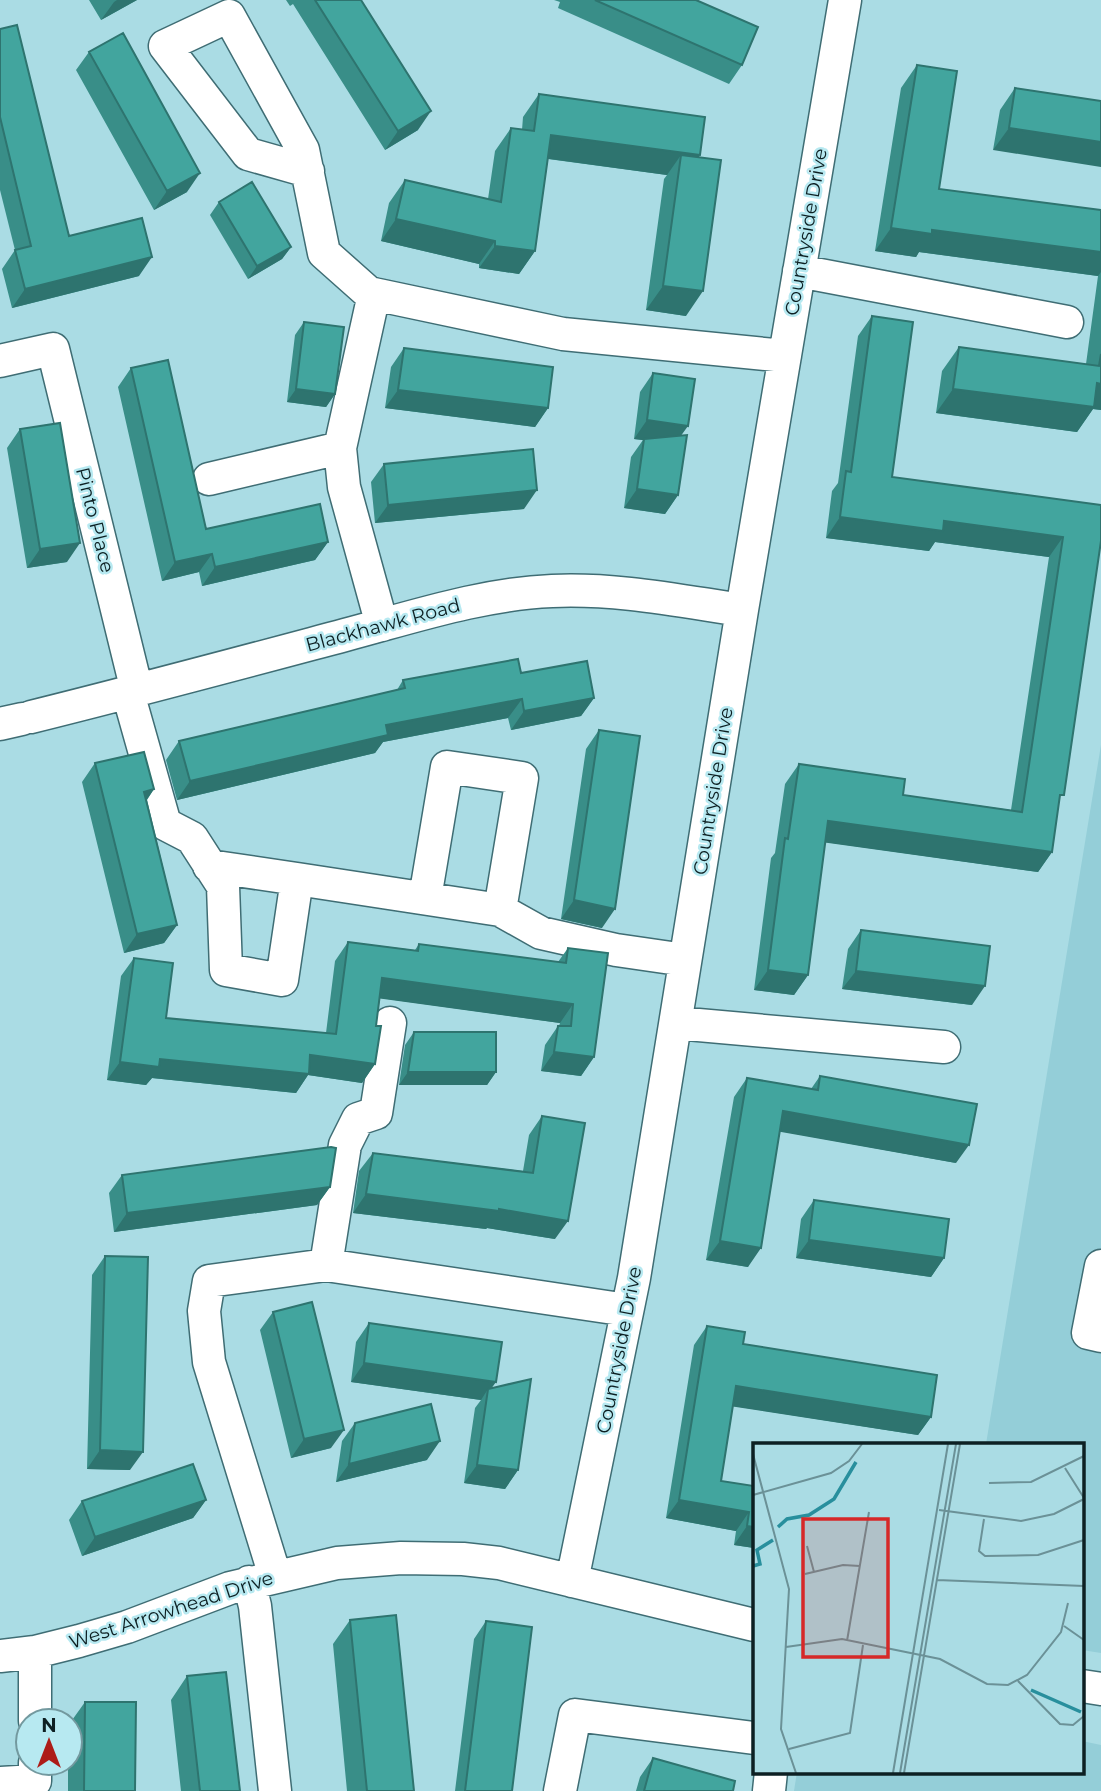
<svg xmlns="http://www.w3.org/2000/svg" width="1101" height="1791" font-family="Montserrat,sans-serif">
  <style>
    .built { fill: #94ced8 }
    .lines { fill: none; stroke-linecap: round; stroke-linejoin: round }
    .minor-casing { stroke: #3f6d74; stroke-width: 35 }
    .minor { stroke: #fff; stroke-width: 32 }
    .wall { fill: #398e88 }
    .shaded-wall { fill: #2e746f }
    .building { fill: #42a59e; stroke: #2e746f; stroke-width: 2 }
    .labels { text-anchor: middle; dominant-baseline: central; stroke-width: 5; stroke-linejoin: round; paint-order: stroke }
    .street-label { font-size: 19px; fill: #0d2023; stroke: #b7e9f1 }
    .inset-river { fill: none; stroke: #288f9d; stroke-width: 3.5 }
    .inset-road { fill: none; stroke: #6b9197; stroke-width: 2 }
    .view { fill: #d62828; fill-opacity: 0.15; stroke: #d62828; stroke-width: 3.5 }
    .inset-edge { fill: none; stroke: #0d2023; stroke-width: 3.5 }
  </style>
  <rect width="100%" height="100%" fill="#aadce4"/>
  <!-- built -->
  <path class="built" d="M1101,745V1653L1082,1650V1444H986Z
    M1082,1741L1101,1745V1791H794L797,1772H1082Z"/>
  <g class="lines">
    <defs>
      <path id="minor" d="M308,171L248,154L165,46L229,16L303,150L324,253L369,293L563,334L785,356
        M799,271L1067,322
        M374,294L340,448L344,487L382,625
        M0,361L53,349L137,691
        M209,479L340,448
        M128,693L165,824L192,838L223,886L226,970L282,980L297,879L209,866
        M31,717C136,691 240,663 345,635C413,617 481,594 552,591C616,588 680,601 742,610
        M0,724L22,719
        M297,879L500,910L541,933L616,950L685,960
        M425,898L447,767L522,778L500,910
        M676,1023L944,1047
        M326,1265L345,1145L358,1119L376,1113L390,1023
        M1101,1266L1088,1333L1101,1336
        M275,1576L209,1362L204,1311L209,1281L326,1265L627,1310
        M572,1581L634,1278L742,610L845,0
        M249,1582L255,1606L275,1791
        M35,1652V1721
        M0,1656L35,1652L79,1641L127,1627L230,1588L337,1563L401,1558L463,1559L499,1563L754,1625
        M1082,1686L1101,1689
        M0,1783L35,1781V1763
        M560,1791L575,1715L754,1738
        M769,1791L771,1772"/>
    </defs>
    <!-- minor casing -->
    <use href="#minor" class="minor-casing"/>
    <!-- minor -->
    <use href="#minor" class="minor"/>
  </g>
  <!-- wall -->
  <path class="wall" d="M89,0H137L101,20Z
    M286,0H361L418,130L385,150L293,4L290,6Z
    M554,0H696L742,65L729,84L558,8L560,2Z
    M0,29L69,236L139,276L12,308L2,269L15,250L0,190Z
    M89,52L187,192L154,210L76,70Z
    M917,65L939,189L1101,210V410L1093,409L1077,432L936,413L942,371L959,347L1086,364L1098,276L919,252L916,257L875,251L901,88Z
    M1015,88L1101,101L993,150L1000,110Z
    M539,94L700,155L699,157L686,316L646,310L664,179L667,175L548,159L535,251L519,274L479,268V264L381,241L389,203L405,180L488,199L495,151L511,128L522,130L523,117Z
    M219,202L291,247L282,259L248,279L210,215Z
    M872,316L892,477L1101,505L1052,852L1038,872L825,842L808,975L794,995L754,990L771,858L775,853L785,784L799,764L903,795L1011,810L1049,557L935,542L929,551L826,538L832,491L838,483L858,336Z
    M304,322L335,394L326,407L287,402L295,335Z
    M404,348L548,408L535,427L385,408L391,367Z
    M131,368L206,529L328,542L315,560L202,586L199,572L162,581L118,387Z
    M653,373L681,435L678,495L665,514L624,508L631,457L643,440L634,439L640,392Z
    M20,429L67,562L27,568L7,448Z
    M384,464L524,509L375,523L371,482Z
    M521,673L594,698L581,716L511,730L508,718L383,742L375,753L177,800L166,760L179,741L397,690L403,680Z
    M599,730L602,928L561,919L586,749Z
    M95,763L154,789L147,800L177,925L164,943L124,953L82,782Z
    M861,930L972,1005L842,989L848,949Z
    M348,942L415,950L419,944L558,962L568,948L594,1057L581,1076L541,1071L545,1045L558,1026H559L560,1023L380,998L376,1026L375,1064L362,1083L308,1075L296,1093L152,1078L146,1085L107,1080L121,976L134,958L166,1018L326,1033L335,961Z
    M414,1032L496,1072L487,1085H399L405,1045Z
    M820,1076L956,1163L780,1131L748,1267L706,1260L734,1097L747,1078L811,1089Z
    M542,1116L555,1239L487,1228L486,1229L353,1213L359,1171L373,1153L523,1171L529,1135Z
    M122,1175L330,1187L317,1205L114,1232L109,1193Z
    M814,1200L944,1258L931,1277L796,1258L801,1219Z
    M105,1256L130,1470L87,1469L92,1275Z
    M273,1312L331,1448L291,1458L260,1330Z
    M369,1323L491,1389L518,1470L505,1489L464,1483L475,1408L481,1400L351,1382L356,1342Z
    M707,1326L743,1344L931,1417L918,1435L733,1406L721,1481L754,1486V1548L734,1545L736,1531L666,1518L694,1345Z
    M355,1423L427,1460L336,1482L342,1441Z
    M206,1500L193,1518L82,1556L69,1520L82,1501Z
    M350,1620L414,1791H347L333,1644Z
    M486,1621L512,1791H455L474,1639Z
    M187,1676L240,1791H181L171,1700Z
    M85,1702L135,1791H68V1763H70V1723Z
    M653,1758L733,1791H636L640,1777Z"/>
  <!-- shaded-wall -->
  <path class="shaded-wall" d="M117,0H137L101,20L114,2Z
    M431,111L418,130L385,150L398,131Z
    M1009,128L1101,142V167L993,150Z
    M551,135L700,155L684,178L681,155L667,175L535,157Z
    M200,173L187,192L154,210L167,191Z
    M396,219L495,241L479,264L381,241Z
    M891,228L932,230L1101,252V272L1098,276L919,252L916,257L875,251Z
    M495,246L535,251L519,274L479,268Z
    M291,247L282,259L248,279L257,266Z
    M152,257L139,276L12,308L25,289Z
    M663,286L703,291L686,316L646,310Z
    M1097,383L1101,384V410L1093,409L1077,432L936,413L953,389Z
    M296,389L335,394L326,407L287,402Z
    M398,390L548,408L535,427L385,408Z
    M647,420L688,426L675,444L634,439Z
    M637,489L678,495L665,514L624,508Z
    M537,490L524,509L375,523L388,505Z
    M840,517L944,521L1063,537L1049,557L935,542L929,551L826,538Z
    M328,542L315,560L202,586L215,567Z
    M80,543L67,562L27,568L40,549Z
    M212,554L199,572L162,581L175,562Z
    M594,698L581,716L511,730L524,711Z
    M522,699L508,718L383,742L375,753L177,800L190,781L386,725Z
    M154,789L141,808L144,792Z
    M828,821L1052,852L1038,872L814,841Z
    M574,900L615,909L602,928L561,919Z
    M177,925L164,943L124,953L137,934Z
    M768,970L808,975L794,995L754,990Z
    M856,971L985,986L972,1005L842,989Z
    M382,978L573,1004L560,1023L369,997Z
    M554,1052L594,1057L581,1076L541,1071Z
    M310,1055L375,1064L362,1083L308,1075L296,1093L152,1078L146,1085L107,1080L120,1062L160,1059Z
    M408,1072H496L487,1085H399Z
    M783,1111L969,1145L956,1163L770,1130Z
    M330,1187L317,1205L114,1232L127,1213Z
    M366,1194L499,1209L568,1221L555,1239L487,1228L486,1229L353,1213Z
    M809,1240L944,1258L931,1277L796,1258Z
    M720,1241L761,1248L748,1267L706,1260Z
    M364,1363L496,1382L488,1393V1389L481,1400L351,1382Z
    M736,1386L931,1417L918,1435L723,1405Z
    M344,1430L331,1448L291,1458L304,1439Z
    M440,1441L427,1460L336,1482L349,1464Z
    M100,1450L143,1452L130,1470L87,1469Z
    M477,1465L518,1470L505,1489L464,1483Z
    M206,1500L193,1518L82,1556L95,1537Z
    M679,1500L749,1512L736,1531L666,1518Z
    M747,1526L754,1527V1548L734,1545Z"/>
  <!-- building -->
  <path class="building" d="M315,0H361L431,111L398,131Z
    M595,0H696L758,27L742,65Z
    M17,25L69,236L142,218L152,257L25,289L15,250L31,246L0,117V29Z
    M123,33L200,173L167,191L89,52Z
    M917,65L957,71L939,189L1101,210V252L932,230V234L891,228Z
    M1015,88L1101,101V142L1009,128Z
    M539,94L705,117L700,155L551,135L535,251L495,246V241L396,219L405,180L501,202L511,128L534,131Z
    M681,155L721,160L703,291L663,286Z
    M252,182L291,247L257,266L219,202Z
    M872,316L913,322L892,477L1101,505V541L1064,795H1060L1052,852L828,821L808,975L768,970L785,838L788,839L799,764L905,779L903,795L1022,812L1063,537L944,521L943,531L840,517L846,471L851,472Z
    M304,322L344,327L335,394L296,389Z
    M959,347L1099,366L1101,354V384L1097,383L1094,407L953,389Z
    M404,348L553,367L548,408L398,390Z
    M168,360L206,529L320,504L328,542L215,567L212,554L175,562L131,368Z
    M653,373L695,379L688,426L647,420Z
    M60,423L80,543L40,549L20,429Z
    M687,435L678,495L637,489L644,439Z
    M533,449L537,490L388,505L384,464Z
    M518,659L521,673L587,661L594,698L524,711L522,699L386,725L388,735L190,781L179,741L405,688L403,680Z
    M599,730L640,736L615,909L574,900Z
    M144,752L154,789L144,792L177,925L137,934L95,763Z
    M861,930L990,946L985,986L856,971Z
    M348,942L418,951L419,944L566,963L568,948L608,953L594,1057L554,1052L558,1026H571L573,1004L382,978L376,1026H381L375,1064L310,1055L309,1074L160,1059L159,1067L120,1062L134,958L173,963L166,1018L336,1034Z
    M414,1032H496V1072H408Z
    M820,1076L977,1104L969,1145L783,1111L761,1248L720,1241L747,1078L818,1090Z
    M542,1116L585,1123L568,1221L499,1209V1211L366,1194L373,1153L533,1173Z
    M331,1147L336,1148L330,1187L127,1213L122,1175Z
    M814,1200L949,1219L944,1258L809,1240Z
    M105,1256L148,1257L143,1452L100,1450Z
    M312,1302L344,1430L304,1439L273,1312Z
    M369,1323L502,1342L496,1382L364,1363Z
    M707,1326L745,1332L743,1344L937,1375L931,1417L736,1386L721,1481L754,1486V1527L747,1526L749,1512L679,1500Z
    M531,1379L518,1470L477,1465L488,1389Z
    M431,1404L440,1441L349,1464L355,1423Z
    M193,1464L206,1500L95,1537L82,1501Z
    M396,1615L414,1791H367L350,1620Z
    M486,1621L532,1627L512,1791H465Z
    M226,1672L240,1791H200L187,1676Z
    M85,1702H136L135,1791H84Z
    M653,1758L735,1781L733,1791H644Z"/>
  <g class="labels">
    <!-- street labels -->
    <g class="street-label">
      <text transform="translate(806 232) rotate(-80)">Countryside Drive</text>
      <text transform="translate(95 520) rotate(76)">Pinto Place</text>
      <text transform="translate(383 625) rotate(-15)">Blackhawk Road</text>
      <text transform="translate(713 791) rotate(-81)">Countryside Drive</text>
      <text transform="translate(619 1350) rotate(-79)">Countryside Drive</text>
      <text transform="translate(171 1610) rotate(-18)">West Arrowhead Drive</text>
    </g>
  </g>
  <!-- overview -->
  <g transform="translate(753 1443)">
    <rect width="331" height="331" fill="#aadce4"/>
    <path class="inset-river" d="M25,84L34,76L56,72L81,56L103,19M0,123L7,121L4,107L20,97M278,247L328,269"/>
    <path class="inset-road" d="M0,11L36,146L28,286L43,330M312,25L331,55M236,40L278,39L331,13M0,52L78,30L96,18L109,1M186,67L268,78L301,71L331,56M231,76L226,108L232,113L285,112L331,97M54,103L61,129M52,131L90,122L107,123M184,137L331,143M311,183L331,197M94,198L116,69M33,204L89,196L187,216L234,241L255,242L274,232L308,189L315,160M265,238L307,281L320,282L331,273M36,306L97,290L110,202M140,330L195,1M147,330L203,1M151,330L207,1"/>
    <path class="view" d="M50,76H135V214H50Z"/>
    <rect width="331" height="331" class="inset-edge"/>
  </g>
  <!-- north arrow -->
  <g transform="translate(49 1742)"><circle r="33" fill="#b7e9f1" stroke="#73999f" stroke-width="2"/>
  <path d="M0-5L12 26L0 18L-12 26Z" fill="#ad1c18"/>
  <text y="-10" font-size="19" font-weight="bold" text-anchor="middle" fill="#0d2023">N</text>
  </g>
</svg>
